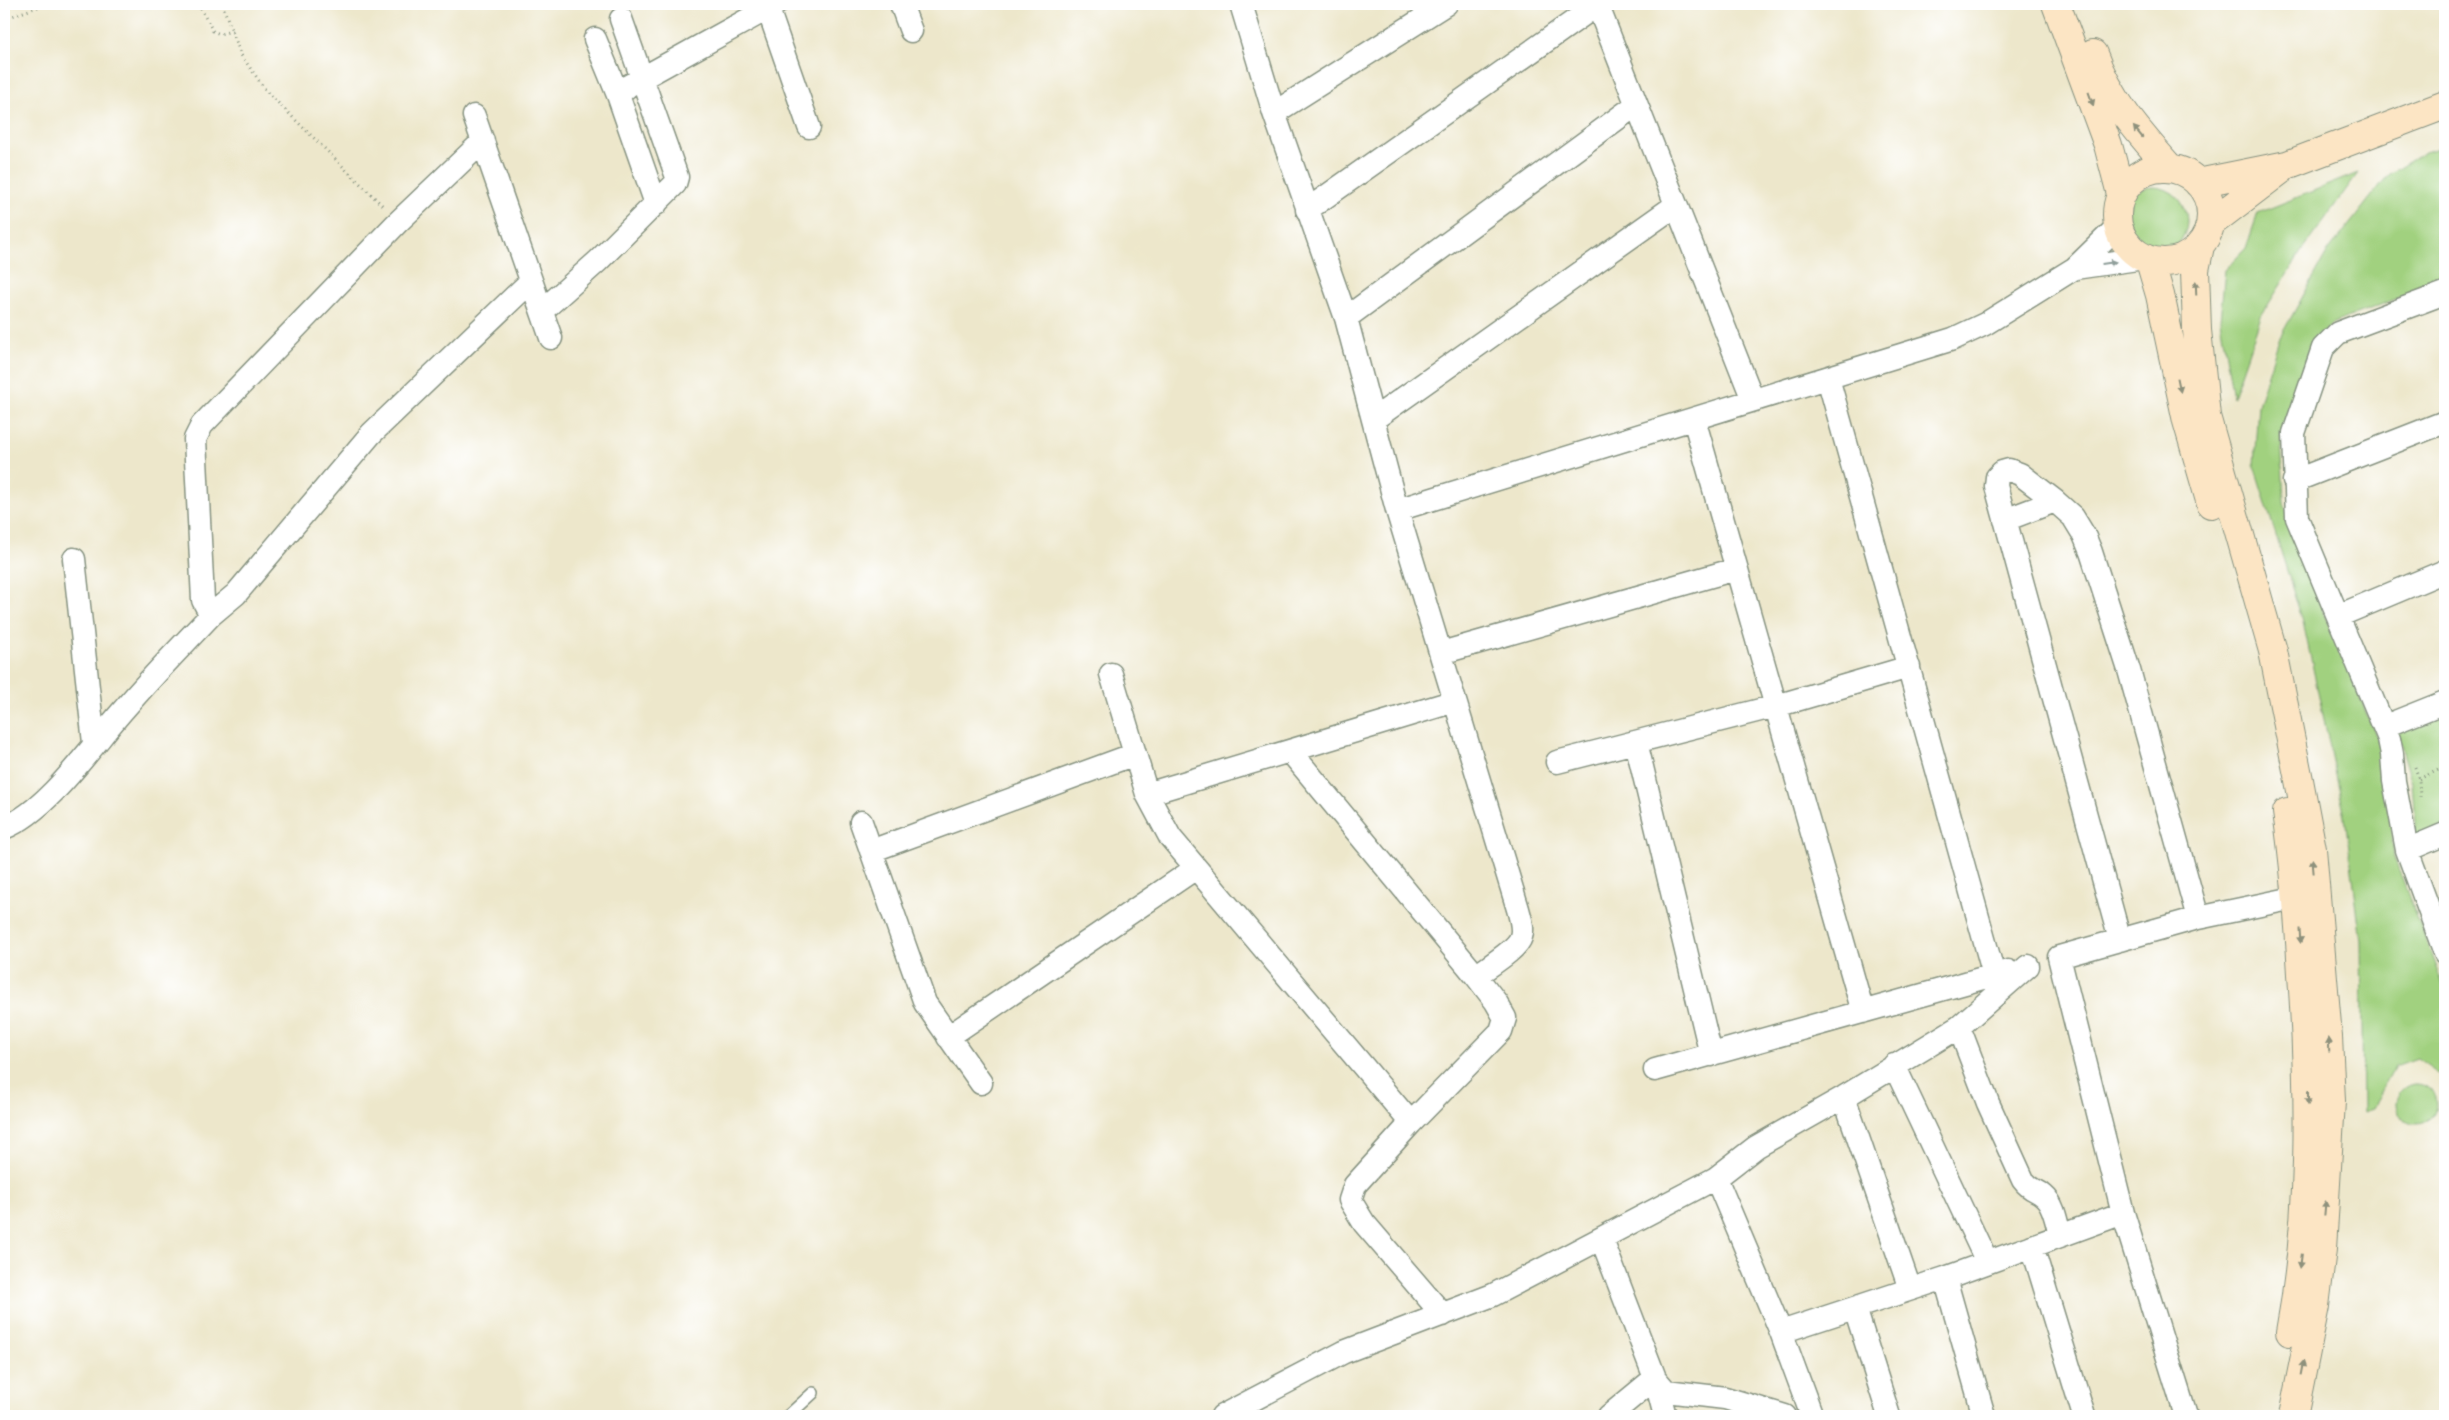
<svg xmlns="http://www.w3.org/2000/svg" width="2449" height="1420" font-family="Delius,sans-serif">
  <style>
    .green { fill: #a1d17f; stroke: #60875a }
    .lines { fill: none; stroke-linecap: round; stroke-linejoin: round }
    .service-casing { stroke: #869280; stroke-width: 14 }
    .minor-casing { stroke: #869280; stroke-width: 25 }
    .secondary-casing { stroke: #869280; stroke-width: 30 }
    .path { stroke: #869280; stroke-width: 3; stroke-dasharray: 1 4; stroke-linecap: butt }
    .service { stroke: #fff; stroke-width: 11 }
    .minor { stroke: #fff; stroke-width: 22 }
    .secondary { stroke: #fce5c4; stroke-width: 28 }
    .oneway { fill: #8e917c }
    .oneway2 { fill: #8f9e9a }
  </style>
  <rect width="100%" height="100%" fill="#fff"/>
  <filter id="ink" filterUnits="userSpaceOnUse"><feTurbulence type="fractalNoise" baseFrequency=".02" numOctaves="2"/><feDisplacementMap in="SourceGraphic" scale="10" xChannelSelector="R" yChannelSelector="G"/><feConvolveMatrix kernelMatrix="1 2 1 2 8 2 1 2 1" color-interpolation-filters="sRGB"/></filter>
  <filter id="wash" filterUnits="userSpaceOnUse"><feTurbulence type="fractalNoise" baseFrequency=".0096" numOctaves="4" result="noise"/><feDisplacementMap in="SourceGraphic" scale="20" xChannelSelector="R" yChannelSelector="G"/><feGaussianBlur stdDeviation="1.12" result="paint"/><feColorMatrix in="noise" values="0 0 0 0 0 0 0 0 0 0 0 0 0 0 0 0 0 1.4 0 .05"/><feComposite in="paint" operator="in"/></filter>
  <g filter="url(#wash)">
    <rect width="100%" height="100%" fill="#ede7cb"/>
    <!-- green -->
    <path class="green" d="M2445,146V280L2331,324L2306,360L2281,435L2284,503L2324,614L2384,754L2394,857L2445,990V1078L2417,1058L2395,1066L2372,1108L2363,1111L2361,941L2345,817L2303,622L2254,465L2258,405L2279,339L2327,253L2389,174L2425,152Z
      M2358,173L2302,251L2261,316L2233,397L2220,320L2225,270L2246,248L2258,213Z
      M2119 221a34 34 0 1 1 68 0a34 34 0 1 1-68 0Z
      M2445,709V825L2416,837L2412,783L2396,729Z
      M2396 1104a20 20 0 1 1 40 0a20 20 0 1 1-40 0Z"/>
  </g>
  <g filter="url(#ink)">
    <g class="lines">
      <defs>
        <path id="service" d="M788,1416L813,1393"/>
        <path id="minor" d="M901,4L911,31
          M1241,4L1274,113L1346,318L1397,510L1518,909C1520,917 1524,928 1521,937C1517,950 1487,967 1476,976
          M1597,4L1753,400
          M768,9L809,127
          M595,39L618,95L656,204
          M618,95L628,86L776,4
          M1274,113L1446,4
          M474,116L551,338
          M1307,210L1597,5
          M2075,268L2144,258
          M2445,293L2338,333L2323,348L2294,433L2297,518L2389,739L2392,754L2394,781L2407,850L2445,953
          M542,311L598,261L675,184L677,177L621,19
          M1346,318L1636,105
          M1828,378L1994,975
          M1374,419L1676,205
          M1694,419L1863,1012
          M2294,481L2445,422
          M1397,510L1953,339L1985,324L2075,268L2118,226
          M2005,520L2055,501
          M74,559L94,743
          M211,615L236,594L371,434L531,281
          M2338,616L2445,571
          M1441,653L1736,569
          M1111,674L1147,794L1170,837L1411,1123
          M2385,726L2445,702
          M1636,742L1711,1055
          M1290,751L1476,976L1496,1002L1505,1018L1501,1031L1411,1123L1355,1185L1350,1200L1364,1223L1443,1315
          M1557,762L1776,706L1909,667
          M1147,794L1455,701
          M861,822L925,1003L981,1083
          M4,828C49,810 92,745 125,708C152,676 182,646 211,615L203,600L195,439L202,425L397,223L483,141
          M2407,850L2445,834
          M871,851L1135,754
          M2120,940L1996,486L1997,477L2002,472L2009,470L2020,474L2055,501L2073,517L2084,535L2091,552L2129,670L2198,918
          M1959,1027L1988,1103L2023,1180C2032,1192 2036,1188 2044,1196C2054,1204 2057,1224 2060,1236
          M948,1037L1196,868
          M1894,1065L1987,1262
          M1655,1070L2008,971
          M1844,1097L1910,1289
          M1716,1178L1781,1332L1812,1416
          M1602,1240L1655,1378L1666,1391L1725,1398L1785,1416
          M2032,1246L2084,1416
          M1945,1278L1984,1416
          M1855,1308L1889,1416
          M1781,1332L1945,1278L2123,1213
          M1222,1416L1344,1352L1493,1295L1716,1178L1756,1147L1844,1097L1959,1027L2028,966
          M1609,1416L1655,1378L1665,1416
          M2186,1416L2123,1213L2059,957L2198,918L2313,894"/>
        <path id="secondary" d="M2056,4L2108,145L2121,194
          M2093,54C2109,99 2139,133 2170,168
          M2117 215a47 47 0 1 1 94 0a47 47 0 1 1-94 0Z
          M2198,183L2287,165L2445,105
          M2211,223L2282,169
          M2200,246L2195,270L2197,330L2206,416L2273,651L2299,780L2312,849L2328,1037L2331,1101L2322,1249L2315,1306L2293,1416
          M2150,261L2160,295L2187,421L2211,504
          M2287,812C2295,866 2299,920 2302,974C2310,1092 2312,1215 2290,1332"/>
      </defs>
      <!-- service casing -->
      <use href="#service" class="service-casing"/>
      <!-- minor casing -->
      <use href="#minor" class="minor-casing"/>
      <!-- secondary casing -->
      <use href="#secondary" class="secondary-casing"/>
      <!-- path -->
      <path class="path" d="M198,4L213,31L220,34L232,31
        M222,4L241,55L267,92L384,207
        M4,19L46,4
        M2415,767L2419,779L2420,797
        M2419,779L2445,767"/>
      <!-- service -->
      <use href="#service" class="service"/>
      <!-- minor -->
      <use href="#minor" class="minor"/>
      <!-- secondary -->
      <use href="#secondary" class="secondary"/>
    </g>
    <!-- one-way arrows -->
    <defs><path id="oneway-solid" d="M-6-.8H1V-3.2L6.5 0L1 3.2V.8H-6Z" transform="scale(1.25)"/></defs>
    <g class="oneway">
      <use href="#oneway-solid" transform="translate(2091 99) rotate(70)"/>
      <use href="#oneway-solid" transform="translate(2138 132) rotate(-130)"/>
      <use href="#oneway-solid" transform="translate(2196 288) rotate(-92)"/>
      <use href="#oneway-solid" transform="translate(2179 385) rotate(78)"/>
      <use href="#oneway-solid" transform="translate(2313 866) rotate(-95)"/>
      <use href="#oneway-solid" transform="translate(2300 936) rotate(86)"/>
      <use href="#oneway-solid" transform="translate(2329 1045) rotate(-92)"/>
      <use href="#oneway-solid" transform="translate(2308 1098) rotate(90)"/>
      <use href="#oneway-solid" transform="translate(2325 1208) rotate(-85)"/>
      <use href="#oneway-solid" transform="translate(2301 1261) rotate(97)"/>
      <use href="#oneway-solid" transform="translate(2302 1368) rotate(-79)"/>
    </g>
    <use class="oneway2" href="#oneway-solid" transform="translate(2109 263) rotate(-8)"/>
  </g>
  <!-- margin -->
  <rect width="2449" height="1420" fill="none" stroke="#fff" stroke-width="20"/>
</svg>
